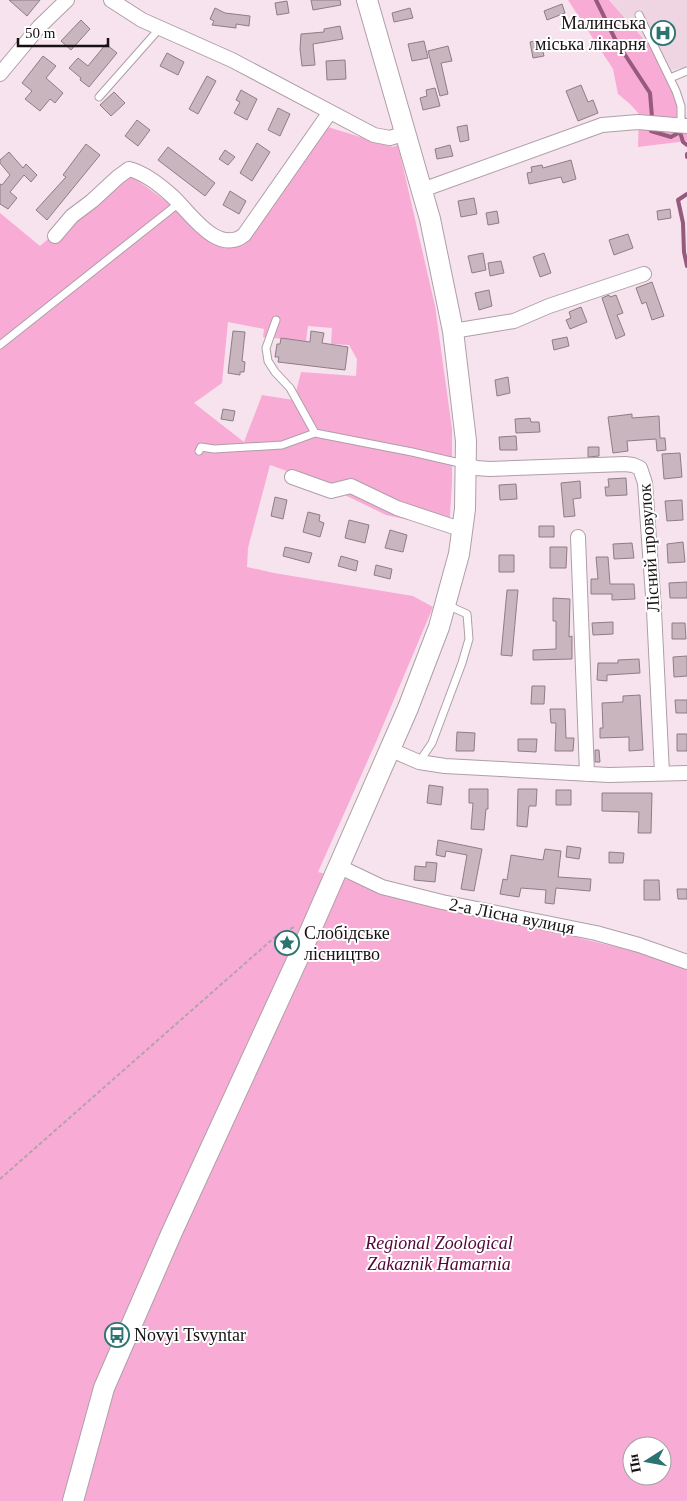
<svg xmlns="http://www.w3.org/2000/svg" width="687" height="1501" font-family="'Times New Roman',serif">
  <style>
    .built { fill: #efd5e2 }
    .green { fill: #f8acd5; fill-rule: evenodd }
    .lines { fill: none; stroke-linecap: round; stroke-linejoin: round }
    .stream { stroke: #965a7c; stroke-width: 4 }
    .building { fill: #c8b5be; stroke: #8e7d86 }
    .lane-casing { stroke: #af9ea7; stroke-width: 9 }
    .street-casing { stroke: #af9ea7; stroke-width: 16 }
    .secondary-casing { stroke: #af9ea7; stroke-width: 22 }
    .path { stroke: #b2a3ab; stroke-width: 2; stroke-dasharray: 4 2.5; stroke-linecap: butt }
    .lane { stroke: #fff; stroke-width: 7 }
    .street { stroke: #fff; stroke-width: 14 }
    .secondary { stroke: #fff; stroke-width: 20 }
    .labels { text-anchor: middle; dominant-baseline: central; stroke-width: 4; stroke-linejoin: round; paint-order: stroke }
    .poi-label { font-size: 18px; fill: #171114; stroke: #fff; text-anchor: start }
    .street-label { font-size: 18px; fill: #171114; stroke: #fff }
    .park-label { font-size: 18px; font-style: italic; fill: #520639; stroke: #fff }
  </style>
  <rect width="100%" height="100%" fill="#f6e3ed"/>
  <!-- built -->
  <path class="built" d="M610,0H687V67L671,70Z"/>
  <!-- green -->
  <path class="green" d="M568,0H609L671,70L687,120V141L638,147L639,114L630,104L618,94L613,69Z
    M328,127L393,147L398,145L435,306L452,429V483L449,529L386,515L318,482L270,465L248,548L247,567L274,573L413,596L433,607L376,742L318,872L498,918L653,956L687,960V1501H0V213L40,246L126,172L229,247L244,235ZM228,322L264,329L263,337L306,341L308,326L332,328L331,344L349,345L357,359L356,376L301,372L294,400L262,395L244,442L194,403L222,383ZM632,1446H662V1476H632Z"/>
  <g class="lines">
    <!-- stream -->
    <path class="stream" d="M596,0L616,41L650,93L652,117L651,131L671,137L680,132L683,142L687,145
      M687,154V157
      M687,194L678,200L683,223L684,252L687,266"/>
  </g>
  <!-- building -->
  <path class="building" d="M9,0H40L27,16Z
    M311,0H340L341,5L313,10Z
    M287,1L289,13L277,15L275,3Z
    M562,4L565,13L547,20L544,11Z
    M215,8L225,13L250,16L249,26L236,24V28L212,25L214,21L210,19Z
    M410,8L413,18L394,22L392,13Z
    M81,20L90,29L71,50L61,41Z
    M340,26L343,39L313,44L315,65L302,66L300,49L301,34L324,32V29Z
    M540,40L544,56L533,58L530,42Z
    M424,41L428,58L412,61L408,44Z
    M106,44L117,53L89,87L80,80L81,78L69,68L78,58L88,66Z
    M448,46L452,61L441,63L448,94L440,96L428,51Z
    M167,53L184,62L178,75L160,66Z
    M43,56L56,66L46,78L63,93L55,103L50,99L40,111L25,99L32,91L22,83Z
    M345,60L346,79L327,80L326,61Z
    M207,76L216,81L198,114L189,109Z
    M581,85L588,102L593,100L598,113L578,121L566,91Z
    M435,88L440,106L423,110L420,98L427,96L426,90Z
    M241,90L257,99L247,120L234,113L240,102L236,100Z
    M114,92L125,103L111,116L100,105Z
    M278,108L290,114L280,136L268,130Z
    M137,120L150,130L138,146L125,136Z
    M467,125L469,140L460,142L457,127Z
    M257,143L270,152L252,181L240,173Z
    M86,144L100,155L47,220L36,210L66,177L63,175Z
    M450,145L453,156L437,159L435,149Z
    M168,147L215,183L205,196L158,160Z
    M225,150L235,157L228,165L219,159Z
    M9,152L23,168L26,164L37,175L31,182L24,175L10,192L17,198L8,209L0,204V184L2,185L10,175L0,163V160Z
    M571,160L576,179L563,183L561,177L529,184L527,173L532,172L531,167L542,165L543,168Z
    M230,191L246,201L239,214L223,205Z
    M474,198L477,214L461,217L458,201Z
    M670,209L671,218L658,220L657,211Z
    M497,211L499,223L488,225L486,213Z
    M628,234L633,248L614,255L609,240Z
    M483,253L486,270L472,273L468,256Z
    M544,253L551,273L540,277L533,257Z
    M501,261L504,273L490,276L488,263Z
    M652,282L664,316L652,320L646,302L642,304L636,288Z
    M489,290L492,306L479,310L475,293Z
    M609,295L610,297L616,295L623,313L617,315L625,335L616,339L602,298Z
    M581,307L587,322L570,329L566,320L571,318L569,312Z
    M233,331L245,332L242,361L245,362L244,372H240V375L228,373Z
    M311,331L324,333L322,343L348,347L345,370L278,362L279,357H275L277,344H280L281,338L310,342Z
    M567,337L569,346L554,350L552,340Z
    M508,377L510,393L497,396L495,380Z
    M223,409L235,411L233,421L221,419Z
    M632,414V418L659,416L660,438H665L666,450L657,451L656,439L627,441L628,451L613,453L608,417Z
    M530,418L531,422H539L540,432L516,433L515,419Z
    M516,436L517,450H500L499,437Z
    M588,447H599V456L588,457Z
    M680,453L682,477L664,479L662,454Z
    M626,478L627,495L606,496L605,487H609L608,479Z
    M580,481L581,498L573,499L575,516L564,517L561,483Z
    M516,484L517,499L500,500L499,485Z
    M275,497L287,500L283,519L271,516Z
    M682,500L683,520L667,521L665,501Z
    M308,512L320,515L319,521L324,523L320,537L303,532Z
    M349,520L369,525L365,543L345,538Z
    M539,526H554V537H539Z
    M390,530L407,535L403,552L385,548Z
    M683,542L685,562L668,563L667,544Z
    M632,543L634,558L614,559L613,544Z
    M285,547L312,553L309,563L283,556Z
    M550,547H567L566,568H550Z
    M499,555H514V572H499Z
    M341,556L358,561L356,571L338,566Z
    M596,557H608L610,584H634L635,599L612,600V594H591V579H598Z
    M376,565L392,569L390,579L374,575Z
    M687,582V598H670L669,583Z
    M507,590H518L512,656L501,655Z
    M553,598L570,599L569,637L572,636V659L533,660V650L556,649V621H553Z
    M613,622V634L593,635L592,623Z
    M672,623H685L686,639H672Z
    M687,656V676L674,677L673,657Z
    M639,659L640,673L607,675V681L597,680L598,663H618V660Z
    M532,686H545L544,704H531Z
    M640,695L643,750L629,751V737L600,738V728H603L602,703L623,702V696Z
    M675,700H687V713H676Z
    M550,709H565L566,738H574L573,751H555L556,723H551Z
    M457,732L475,733L474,751H456Z
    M677,734H687V751H677Z
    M518,739H537L536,752L518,751Z
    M595,750H599L600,762H595Z
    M429,785L443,787L441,805L427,803Z
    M469,789H488V809H486L484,830L471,829L473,803H469Z
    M518,789H537L536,806H529L527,827L517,826Z
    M556,790H571V805H556Z
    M602,793H652L651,833H638L639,812L602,811Z
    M438,840L482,849L474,891L461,889L467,855L446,851L445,857L436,855Z
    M567,846L581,848L579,859L566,857Z
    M545,849L561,851L558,877L591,879L590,891L556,888L554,904L545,903L546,890L521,888L519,897L500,894L503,879L507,880L511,855L543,860Z
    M609,852L624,853L623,863H609Z
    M426,862L437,863L435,882L414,880L415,866L426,867Z
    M644,880H659L660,900H644Z
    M677,889H687V899H678Z"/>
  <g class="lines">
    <defs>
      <path id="lane" d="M639,15L676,91L681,106V124
        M670,78L687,71
        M99,97L160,28
        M276,320L266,348L268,361L275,372L290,388L315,433
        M0,345L179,203
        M199,451L201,447L214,449L282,445L315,433L412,452L464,464
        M419,762L432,743L462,663L469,639L467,614L447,605"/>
      <path id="street" d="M111,0L142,20L232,60L374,135L390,138L406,133
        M0,74L39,27L67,0
        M422,190L602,125L638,122L687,126
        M55,236L72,216L92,201L118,177L129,169C145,173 160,185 172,196C189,211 217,256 244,235L330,112
        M453,331L514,321L549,306L644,274
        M467,465L476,468L490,469L625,464L633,465L640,468L645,483L654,610L662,773
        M292,477L331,491L351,486L397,508L463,530
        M578,537L587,774
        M389,749L419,762L445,766L609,775L687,773
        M338,866L382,887L442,902L596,933L639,945L687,962"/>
      <path id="secondary" d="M73,1501L104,1388L172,1232L305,943L408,708L439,627L459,554L465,509L466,441L453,331L430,219L367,0"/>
    </defs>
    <!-- lane casing -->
    <use href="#lane" class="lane-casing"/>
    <!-- street casing -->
    <use href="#street" class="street-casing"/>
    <!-- secondary casing -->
    <use href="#secondary" class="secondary-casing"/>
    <!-- path -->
    <path class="path" d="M0,1179L275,937L294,927"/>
    <!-- lane -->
    <use href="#lane" class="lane"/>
    <!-- street -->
    <use href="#street" class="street"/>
    <!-- secondary -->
    <use href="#secondary" class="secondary"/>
  </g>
  <!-- icons -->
  <defs>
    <symbol id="hospital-ring" viewBox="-11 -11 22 22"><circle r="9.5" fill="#fff" stroke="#2b7470" stroke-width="1.5"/><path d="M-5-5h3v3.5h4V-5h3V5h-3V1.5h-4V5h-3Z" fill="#2b7470"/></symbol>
    <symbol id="sight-ring" viewBox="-11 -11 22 22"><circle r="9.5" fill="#fff" stroke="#2b7470" stroke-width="1.5"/><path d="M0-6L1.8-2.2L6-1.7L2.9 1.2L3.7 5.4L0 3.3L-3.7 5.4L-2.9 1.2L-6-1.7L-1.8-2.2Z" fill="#2b7470"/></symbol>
    <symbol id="bus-ring" viewBox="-11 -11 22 22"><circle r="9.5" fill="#fff" stroke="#2b7470" stroke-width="1.5"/><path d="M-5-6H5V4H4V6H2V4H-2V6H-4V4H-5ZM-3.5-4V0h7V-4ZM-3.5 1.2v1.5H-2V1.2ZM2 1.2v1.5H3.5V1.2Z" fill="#2b7470"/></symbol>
  </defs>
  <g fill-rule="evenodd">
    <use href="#hospital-ring" x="649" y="19" width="28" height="28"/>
    <use href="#sight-ring" x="273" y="929" width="28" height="28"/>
    <use href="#bus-ring" x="103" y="1321" width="28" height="28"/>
  </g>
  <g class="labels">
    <!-- poi labels -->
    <g class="poi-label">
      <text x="646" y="23" text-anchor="end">Малинська<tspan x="646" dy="21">міська лікарня</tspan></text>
      <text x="304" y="933">Слобідське<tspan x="304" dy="21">лісництво</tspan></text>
      <text x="134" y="1335">Novyi Tsvyntar</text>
    </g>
    <!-- street labels -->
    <g class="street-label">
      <text transform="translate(649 548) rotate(-94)">Лісний провулок</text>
      <text transform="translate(512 916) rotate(11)">2-а Лісна вулиця</text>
    </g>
    <!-- park labels -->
    <g class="park-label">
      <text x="439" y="1243">Regional Zoological<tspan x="439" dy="21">Zakaznik Hamarnia</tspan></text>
    </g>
  </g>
  <!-- north arrow -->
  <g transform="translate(647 1461) rotate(259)"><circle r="24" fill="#ffffff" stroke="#a2a0a1"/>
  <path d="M0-4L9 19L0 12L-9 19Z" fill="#2b7470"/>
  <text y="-8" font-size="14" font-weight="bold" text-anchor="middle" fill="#171114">Пн</text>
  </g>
  <!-- scale -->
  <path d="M18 38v8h90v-8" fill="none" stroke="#171114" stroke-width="2.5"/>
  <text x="25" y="38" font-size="15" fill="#171114" stroke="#ffffff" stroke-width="4" paint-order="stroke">50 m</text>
</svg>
